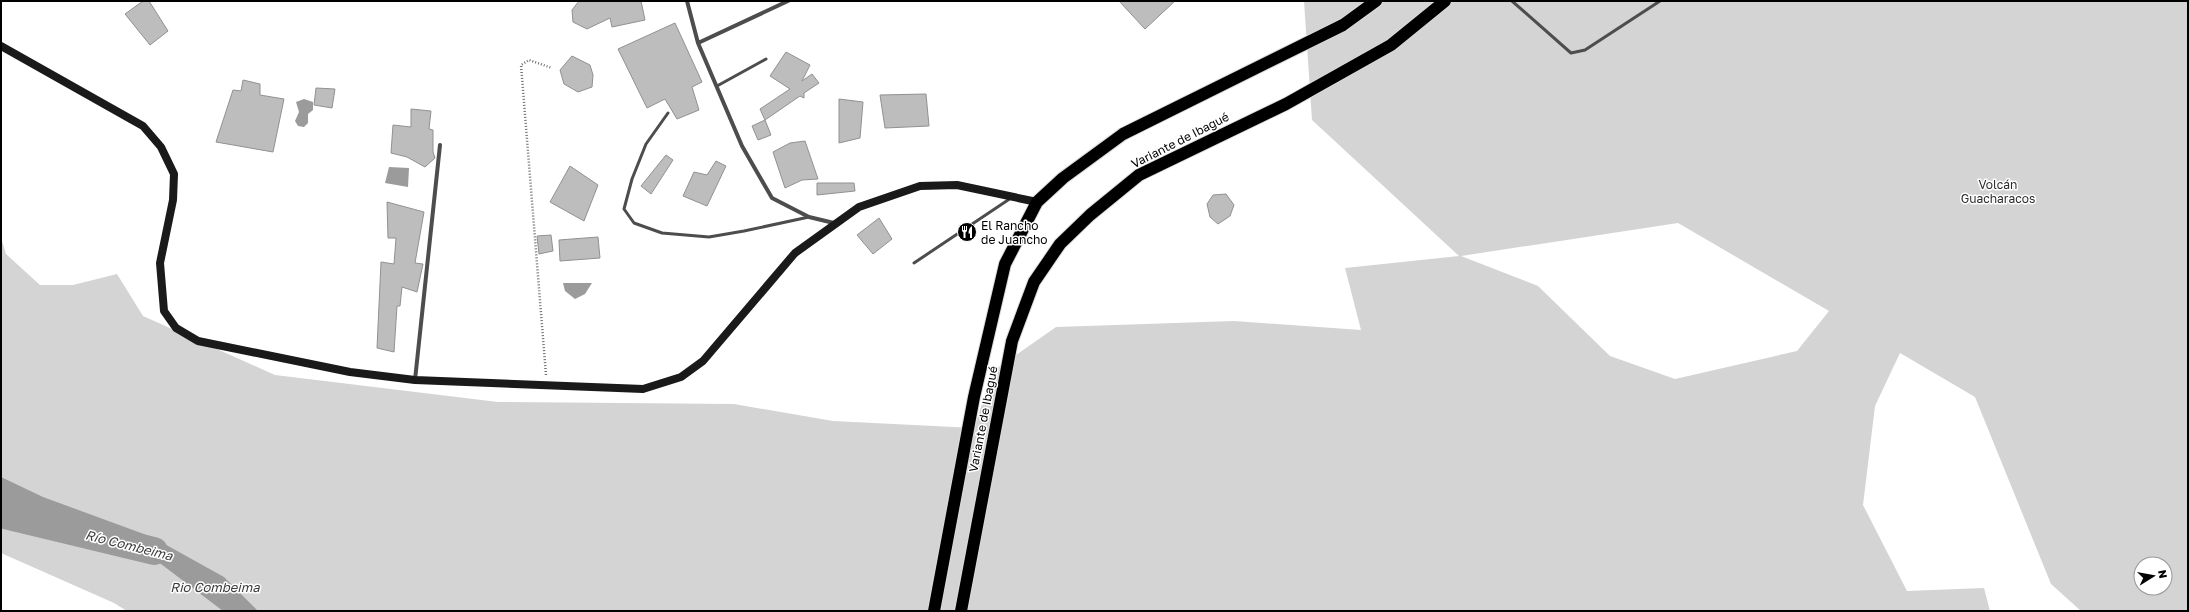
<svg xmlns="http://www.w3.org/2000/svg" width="2189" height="612" font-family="'Golos Text',sans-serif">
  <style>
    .green { fill: #d4d4d4; fill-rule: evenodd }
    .water { fill: #9b9b9b }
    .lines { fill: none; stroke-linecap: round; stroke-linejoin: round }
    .river { stroke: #9b9b9b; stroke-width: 28 }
    .building { fill: #bdbdbd; stroke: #919191 }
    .highway-casing { stroke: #dbdbdb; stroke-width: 14 }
    .path { stroke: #6f6f6f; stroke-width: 2.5; stroke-dasharray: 1 2; stroke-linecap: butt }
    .lane { stroke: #4d4d4d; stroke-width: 3 }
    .street { stroke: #4d4d4d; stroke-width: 4 }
    .secondary { stroke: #1a1a1a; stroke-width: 8 }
    .highway { stroke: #000; stroke-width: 12 }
    .labels { text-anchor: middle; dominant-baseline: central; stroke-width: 3; stroke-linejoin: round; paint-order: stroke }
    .street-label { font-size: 12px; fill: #000; stroke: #fff }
    .park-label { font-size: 12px; fill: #2b2b2b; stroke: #fff }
    .poi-label { font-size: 12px; fill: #000; stroke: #fff; text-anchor: start }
    .water-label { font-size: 13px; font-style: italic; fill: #3c3c3c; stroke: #fff }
  </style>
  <rect width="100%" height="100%" fill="#fff"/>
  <!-- green -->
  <path class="green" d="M1304,1H2188V611H2081L2051,584L1975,397L1900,353L1875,406L1863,505L1907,591L1984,588L1990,611H127L114,603L1,553V238L6,254L40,285H73L117,274L143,316L275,375L498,402L734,404L833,421L974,428L993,371L1056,327L1234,321L1361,330L1345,268L1459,256L1312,120ZM1678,223L1829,311L1797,351L1675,379L1610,356L1538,286L1461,256ZM2141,564H2165V588H2141Z"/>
  <!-- water -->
  <path class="water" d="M304,99L313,102V110L308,114V123L304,127L298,126L295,121L299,112L296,102Z
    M389,167L409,168L408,187L385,183Z
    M563,283H592L585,294L575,299L565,291Z
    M1,477L43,497L152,537L224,577L258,611H223L161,564L92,529L1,501Z"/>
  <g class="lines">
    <!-- river -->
    <path class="river" d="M1,514L154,551"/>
  </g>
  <!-- building -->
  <path class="building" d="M143,1H149L168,31L150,45L125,14Z
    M579,1H641L645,20L612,27L610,18L587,29L573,22L572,10Z
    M1119,1H1175L1145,29Z
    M675,23L702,82L692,87L699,110L677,119L665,99L647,108L618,49Z
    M786,52L810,65L802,81L812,74L819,83L804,93V98L800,96L765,120L760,109L790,89L770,76Z
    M572,56L590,65L593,75L592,87L578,92L564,84L560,70Z
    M243,80L260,84V95L284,99L273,152L216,142L233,90L241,91Z
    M316,88L335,89L332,108L314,105Z
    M926,94L929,126L885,128L880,95Z
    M839,99L863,102L860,138L839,143Z
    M411,109L431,111L429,129L433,130V152L435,158L425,167L407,157L391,153L393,125L411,127Z
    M765,120L771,135L758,140L752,126Z
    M805,141L818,179L802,180L785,188L773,152L790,143Z
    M666,155L673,160L651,194L641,186Z
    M716,161L726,166L707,206L683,196L694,172L707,175Z
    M570,166L598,185L584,221L550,202Z
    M817,183H854L855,191L817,195Z
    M1226,194L1234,205L1230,216L1218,224L1210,217L1207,204L1213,195Z
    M387,202L424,212L415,263L423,264L417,292L402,287L400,306H397L394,352L377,348L381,262L394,264L396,238H388Z
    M879,218L892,239L873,254L857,235Z
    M551,235L553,251L539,254L537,236Z
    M598,237L600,258L560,261L559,240Z"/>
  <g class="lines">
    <defs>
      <path id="highway" d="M934,611L974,397L1005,264L1037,202L1063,178L1123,134L1343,25L1376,1
        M961,611L1012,341L1034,282L1060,244L1090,215L1139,175L1286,104L1391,45L1445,1"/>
    </defs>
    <!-- highway casing -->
    <use href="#highway" class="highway-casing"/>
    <!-- path -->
    <path class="path" d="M546,375L521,65L529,60L552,68"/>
    <!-- lane -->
    <path class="lane" d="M1512,1L1571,53L1585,50L1660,1
      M717,86L766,59
      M668,113L646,144L632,179L624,209L634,223L662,233L709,237L744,231L809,217
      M914,263L1011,198"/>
    <!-- street -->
    <path class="street" d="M687,1L698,43L742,146L772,198L809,217L834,223
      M698,43L788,1
      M415,380L440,145"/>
    <!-- secondary -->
    <path class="secondary" d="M1,46L143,126L161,147L174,174L173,200L160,263L164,311L176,328L198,341L350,372L415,380L643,389L681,377L703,361L795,253L859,207L920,186L957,185L1037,202"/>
    <!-- highway -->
    <use href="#highway" class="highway"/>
  </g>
  <!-- icons -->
  <defs>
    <symbol id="restaurant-disc" viewBox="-11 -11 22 22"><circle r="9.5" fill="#000" stroke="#fff"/><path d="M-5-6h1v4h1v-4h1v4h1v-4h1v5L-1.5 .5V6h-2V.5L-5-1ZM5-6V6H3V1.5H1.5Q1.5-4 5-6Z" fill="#fff"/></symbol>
  </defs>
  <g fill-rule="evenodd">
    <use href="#restaurant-disc" x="956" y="221" width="22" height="22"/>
  </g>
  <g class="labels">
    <!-- street labels -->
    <g class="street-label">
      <text transform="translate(1180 140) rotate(-27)">Variante de Ibagué</text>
      <text transform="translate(983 419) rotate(-79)">Variante de Ibagué</text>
    </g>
    <!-- park labels -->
    <g class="park-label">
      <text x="1998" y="184">Volcán<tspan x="1998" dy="14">Guacharacos</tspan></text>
    </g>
    <!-- poi labels -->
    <g class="poi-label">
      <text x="981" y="225">El Rancho<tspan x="981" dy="14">de Juancho</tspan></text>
    </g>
    <!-- water labels -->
    <g class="water-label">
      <text transform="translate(129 545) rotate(14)">Río Combeima</text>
      <text x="215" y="587">Rio Combeima</text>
    </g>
  </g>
  <!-- border -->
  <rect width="2189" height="612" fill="none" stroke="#000000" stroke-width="4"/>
  <!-- north arrow -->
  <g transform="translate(2153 576) rotate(79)"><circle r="19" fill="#ffffff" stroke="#999999"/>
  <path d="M0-3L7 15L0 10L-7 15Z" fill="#000000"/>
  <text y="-6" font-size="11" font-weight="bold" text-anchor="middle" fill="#000000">N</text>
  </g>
</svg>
